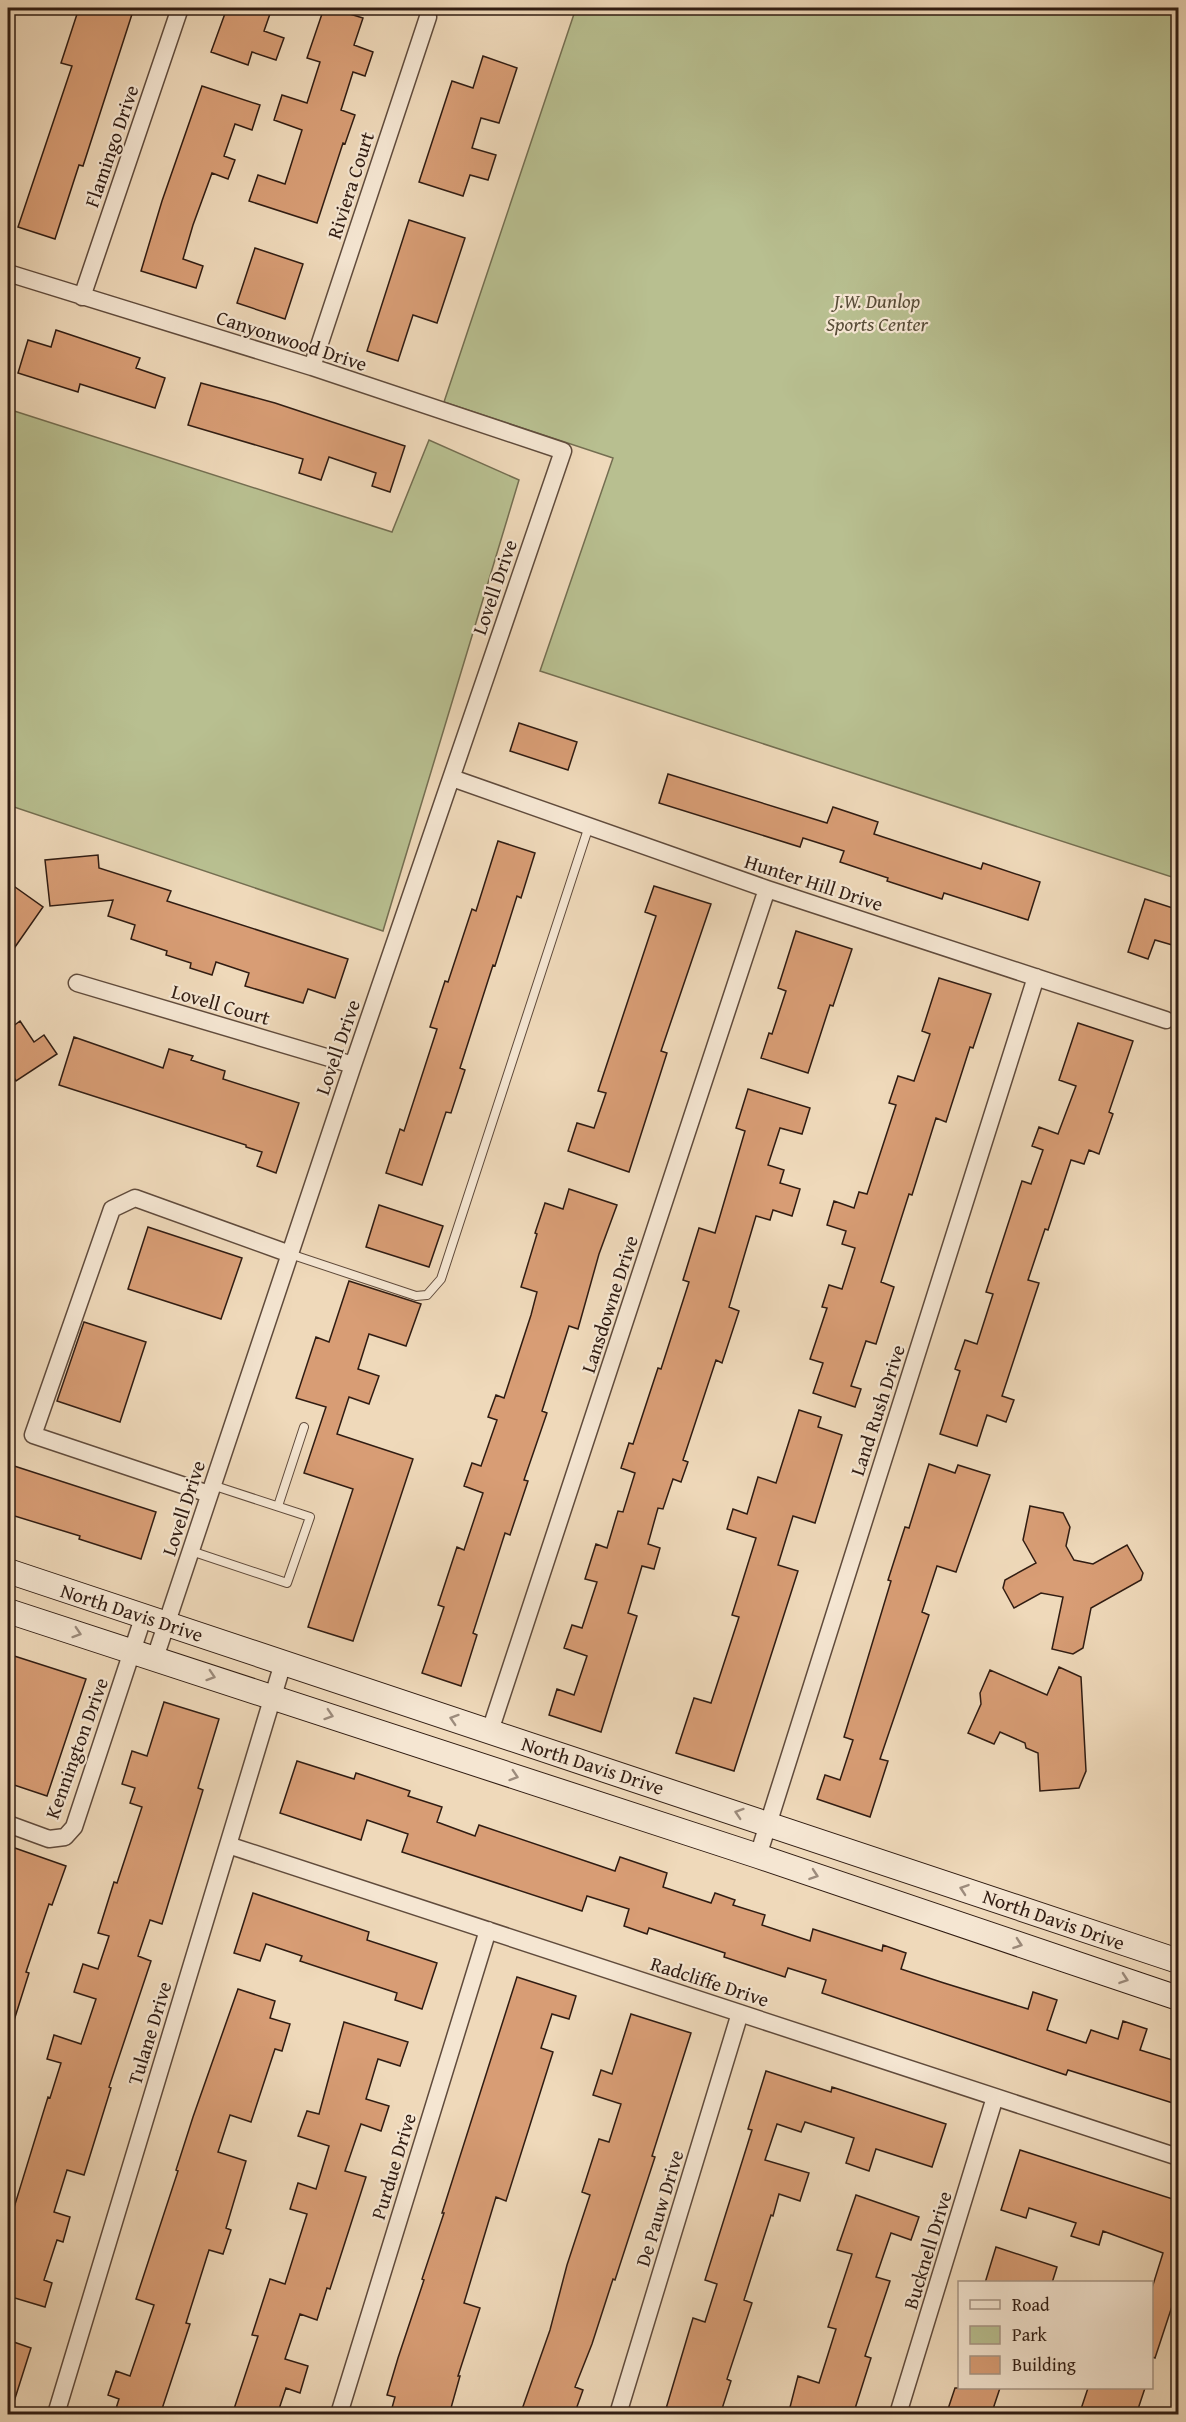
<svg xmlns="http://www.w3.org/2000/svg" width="1186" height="2422" font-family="'Gentium Book Plus',serif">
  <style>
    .green { fill: #b8bf90; stroke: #746e51; stroke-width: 1.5 }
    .building { fill: #d89d75; stroke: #301c12; stroke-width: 1.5 }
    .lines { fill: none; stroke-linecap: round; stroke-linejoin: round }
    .lane-casing { stroke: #604b3c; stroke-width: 10 }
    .street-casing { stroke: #604b3c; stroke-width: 19 }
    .secondary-casing { stroke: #301c12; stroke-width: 26 }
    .lane { stroke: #f5e6d2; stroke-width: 8 }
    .street { stroke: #f5e6d2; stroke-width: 16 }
    .secondary { stroke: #f5e6d2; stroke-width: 24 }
    .oneway { stroke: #9c8b7c }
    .labels { text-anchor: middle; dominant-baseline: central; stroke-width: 4.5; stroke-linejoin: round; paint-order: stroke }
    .street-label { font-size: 20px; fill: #301c12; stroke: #f5e6d2 }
    .park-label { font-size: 20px; font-style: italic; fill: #594d38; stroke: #f5e6d2 }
  </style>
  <rect width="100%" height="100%" fill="#efd9ba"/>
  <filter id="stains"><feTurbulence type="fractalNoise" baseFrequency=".00333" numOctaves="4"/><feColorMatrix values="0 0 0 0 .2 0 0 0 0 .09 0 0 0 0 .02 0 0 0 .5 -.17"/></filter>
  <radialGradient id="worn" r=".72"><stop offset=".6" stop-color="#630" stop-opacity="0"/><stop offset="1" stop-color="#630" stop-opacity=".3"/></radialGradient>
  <!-- green -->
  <path class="green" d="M576,8H1178V879L540,671L613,458L444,402Z
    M8,409L392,532L429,440L519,480L383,931L8,805Z"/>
  <!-- building -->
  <path class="building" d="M79,8H134L83,166L79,165L55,239L18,227L72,66L61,63Z
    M227,8H260L271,11L264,31L284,38L276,60L252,52L248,65L211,52Z
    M324,8H330L363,18L354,45L373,52L365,76L353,72L341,110L355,115L345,144L343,143L317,223L249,201L258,175L285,184L302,130L274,120L282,95L307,103L320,62L307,58Z
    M483,56L517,68L499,123L481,118L472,148L496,155L488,180L470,175L463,196L419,182L452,81L473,88Z
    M202,86L260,105L252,130L235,124L224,156L235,160L228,179L212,173L193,225L183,259L203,266L196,288L141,271L162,201Z
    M409,220L465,238L437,323L413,315L398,361L367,351Z
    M255,248L303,264L285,319L237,303Z
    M56,330L140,358L136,368L165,378L155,408L80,384L78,392L18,373L28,340L51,347Z
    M201,383L275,403L405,446L390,492L372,486L376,473L329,457L321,480L299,473L303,459L188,425Z
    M519,723L577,742L568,770L510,751Z
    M668,774L827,823L833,807L878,822L874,834L981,869L983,863L1040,882L1028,920L944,893L942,899L887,881L888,878L840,862L844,851L803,838L800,847L659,803Z
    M498,841L535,853L521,898L517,896L495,966L493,965L460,1068L465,1070L451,1113L446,1112L422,1185L386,1173L400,1129L404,1131L437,1029L430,1027L445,981L448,982L472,909L476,911Z
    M98,855L99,868L171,891L167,901L348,959L335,998L308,989L303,1003L245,986L249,973L216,962L212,975L190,968L191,963L166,955L167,951L131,939L135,925L108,916L113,900L50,906L45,860Z
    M8,882L43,907L8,957Z
    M654,886L711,904L661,1051L667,1053L629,1172L568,1151L577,1123L594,1128L606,1093L598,1091L656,916L645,912Z
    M1145,899L1179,910V947L1155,940L1148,959L1128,952Z
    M796,931L852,949L833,1006L830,1005L808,1073L761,1058L769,1033L772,1034L786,991L778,988Z
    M939,978L991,994L973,1048L970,1047L946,1122L936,1118L912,1195L909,1194L881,1282L894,1287L876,1344L866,1341L851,1386L861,1389L855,1407L813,1393L823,1363L810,1359L827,1308L822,1307L829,1285L842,1289L855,1248L842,1244L846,1231L827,1225L834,1201L854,1208L859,1192L867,1194L896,1105L889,1103L898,1076L914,1081L930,1034L922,1031Z
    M20,1021L34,1042L44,1035L57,1054L16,1081L8,1068V1030Z
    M1078,1023L1133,1041L1109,1112L1113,1114L1099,1154L1089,1150L1084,1164L1071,1160L1048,1230L1045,1229L1028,1280L1039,1283L1002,1396L1014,1400L1006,1422L987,1415L977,1446L940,1434L960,1371L955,1369L965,1340L977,1344L993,1294L986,1292L1022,1181L1031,1184L1043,1150L1032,1146L1039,1127L1058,1134L1076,1086L1059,1080Z
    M74,1037L163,1068L169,1049L193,1056L191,1060L225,1071L223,1079L299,1103L276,1173L257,1166L262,1152L246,1147V1145L59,1085Z
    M748,1089L810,1108L802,1134L780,1128L768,1165L784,1170L780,1183L800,1189L792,1216L773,1210L770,1220L756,1216L729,1307L739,1311L722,1363L716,1360L683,1460L688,1462L681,1482L673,1479L663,1509L658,1508L648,1544L660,1548L654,1569L642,1566L628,1613L637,1616L601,1732L549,1715L557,1689L574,1695L587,1656L564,1648L572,1625L582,1628L597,1582L585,1579L596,1544L607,1548L618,1511L623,1512L635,1473L621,1468L629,1443L633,1444L658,1368L661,1369L689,1282L683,1280L699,1228L715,1233L745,1131L736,1128Z
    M569,1189L617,1205L599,1254L578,1329L569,1326L542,1411L547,1413L524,1480L528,1481L510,1535L505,1533L473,1633L477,1635L461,1686L422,1673L444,1607L438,1605L457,1547L464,1550L483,1493L464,1486L472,1463L481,1466L497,1420L488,1417L496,1395L504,1398L531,1315L537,1292L521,1287L537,1234L535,1233L545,1203L563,1209Z
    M379,1205L443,1226L429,1267L366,1247Z
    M148,1227L242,1258L221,1319L128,1289Z
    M349,1281L421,1304L406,1346L369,1334L358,1369L379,1376L369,1404L349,1397L337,1434L413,1459L353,1641L308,1627L353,1489L304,1473L326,1407L296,1398L316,1337L329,1342Z
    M84,1322L146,1342L120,1422L57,1401Z
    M799,1410L821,1417L818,1427L842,1435L815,1523L793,1516L778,1565L798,1571L734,1771L676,1753L694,1698L711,1703L739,1617L732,1615L756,1538L727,1529L733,1509L747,1514L758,1477L776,1483Z
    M8,1464L156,1512L141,1559L79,1539L80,1536L8,1514Z
    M929,1464L955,1473L958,1465L990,1475L956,1572L937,1566L922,1612L929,1615L880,1759L888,1761L870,1817L817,1799L825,1775L840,1780L853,1740L844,1737L891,1581L888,1580L905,1527L909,1528Z
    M1030,1506L1063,1513L1070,1527L1066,1546L1074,1560L1093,1564L1127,1545L1143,1573L1141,1580L1091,1608L1083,1648L1073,1654L1052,1649L1063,1597L1041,1593L1014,1608L1003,1588L1005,1580L1036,1563L1023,1540Z
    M8,1654L86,1679L47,1796L8,1783V1758L13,1741L8,1740Z
    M1059,1667L1081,1677L1086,1771L1079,1788L1040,1791L1038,1753L1026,1748L1025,1743L1000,1732L994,1744L968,1733L981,1704L980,1693L990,1670L1047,1695Z
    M164,1702L219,1719L198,1788L203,1790L162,1924L150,1920L138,1956L151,1961L109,2087L111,2088L84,2175L67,2170L54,2212L70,2217L63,2242L57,2240L44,2280L52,2283L45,2307L8,2296V2227L48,2097L50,2098L61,2063L47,2059L54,2035L81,2044L96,1999L74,1992L83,1964L98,1969L109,1936L98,1933L114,1882L117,1883L142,1807L130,1803L135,1788L122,1784L132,1751L147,1756Z
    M297,1761L354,1779L356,1773L410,1791L408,1796L442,1807L437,1822L475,1836L479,1825L615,1871L620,1857L667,1873L663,1887L711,1903L715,1893L735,1900L733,1905L765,1915L762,1925L810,1941L813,1929L882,1951L883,1945L906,1953L901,1969L944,1983L1028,2009L1033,1992L1057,2000L1047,2030L1086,2043L1091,2030L1118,2039L1123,2021L1147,2029L1140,2050L1179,2062V2105L1068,2070L1066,2075L822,1993L826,1980L788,1968L785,1977L724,1957L725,1953L649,1928L647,1934L624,1926L629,1909L587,1896L582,1911L402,1852L408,1834L367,1820L361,1840L280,1813Z
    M12,1847L66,1866L52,1905L49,1904L26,1972L29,1973L11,2030H8V1861Z
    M253,1893L369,1932L367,1940L437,1963L422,2009L395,2000L397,1993L300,1961L302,1956L266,1944L260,1961L234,1953Z
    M517,1977L576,1996L569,2019L552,2014L541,2048L553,2052L506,2201L496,2197L464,2303L480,2308L458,2376H460L449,2415H390L395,2397L387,2395L398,2358L424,2280L422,2279L444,2213H442Z
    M238,1989L275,2001L270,2018L290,2024L282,2051L275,2049L251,2122L230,2115L218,2152L246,2161L226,2228L231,2230L223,2254L209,2250L186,2323L190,2324L160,2415H114L119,2399L108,2395L116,2371L130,2376L154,2305L136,2299L178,2171L176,2170L193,2117Z
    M631,2014L691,2033L652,2156L655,2157L615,2280L613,2279L592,2344L575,2387L583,2390L574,2415H520L550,2330L567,2265L590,2195L582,2192L599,2139L609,2142L621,2104L593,2095L601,2070L612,2074Z
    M344,2022L408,2042L400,2066L378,2059L366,2099L389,2106L381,2131L361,2124L345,2171L366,2177L330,2289L327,2288L317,2320L300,2314L285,2359L308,2366L300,2393L286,2388L277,2415H232L258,2336L252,2335L270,2279L285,2284L307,2214L290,2209L298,2183L316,2189L329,2146L298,2136L307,2111L319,2114Z
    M766,2071L831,2092L832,2087L946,2124L932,2167L876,2149L869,2171L846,2163L854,2138L805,2122L801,2132L777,2124L765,2160L809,2173L800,2201L779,2194L773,2216L771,2215L744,2300L752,2303L727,2379L731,2381L720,2415H674L665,2412L693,2318L705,2322L717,2284L705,2280L752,2130L748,2129Z
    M1020,2150L1179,2201V2285L1155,2358L1152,2357V2288L1163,2253L1103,2231L1099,2245L1071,2236L1076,2223L1029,2208L1026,2218L1001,2210Z
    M856,2195L919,2217L911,2240L891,2233L876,2277L890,2281L865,2356L871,2358L853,2415H788L798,2376L819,2383L836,2329L828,2327L852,2254L837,2250Z
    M996,2247L1057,2267L1052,2283H985Z
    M8,2340L31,2348L11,2411L8,2410Z
    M955,2388H1000L991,2415H946Z
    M1088,2388H1145L1136,2415H1079Z"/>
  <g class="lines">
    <defs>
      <path id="lane" d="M290,1254L416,1296L427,1295L441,1279L589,826
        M278,1506L304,1427
        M191,1551L287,1583L310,1517L212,1485"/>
      <path id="street" d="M8,273L312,367L563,451L353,1065L155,1658
        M82,297L180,8
        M312,367L428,17
        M452,778L767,889L1166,1020
        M77,983L353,1065
        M209,1494L33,1435L112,1209L135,1198L290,1254
        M490,1731L767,889
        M8,1824L49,1839L65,1837L74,1827L144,1615
        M228,1845L1178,2157
        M758,1856L1036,977
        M56,2414L283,1663
        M339,2414L488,1930
        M618,2414L740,2013
        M898,2414L995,2097"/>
      <path id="secondary" d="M8,1571L1178,1961
        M8,1611L758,1856L1178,1998"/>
    </defs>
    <!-- lane casing -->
    <use href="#lane" class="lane-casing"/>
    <!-- street casing -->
    <use href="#street" class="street-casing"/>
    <!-- secondary casing -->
    <use href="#secondary" class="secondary-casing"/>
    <!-- lane -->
    <use href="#lane" class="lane"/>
    <!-- street -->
    <use href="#street" class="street"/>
    <!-- secondary -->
    <use href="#secondary" class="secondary"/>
  </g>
  <!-- one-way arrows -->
  <defs><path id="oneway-chevron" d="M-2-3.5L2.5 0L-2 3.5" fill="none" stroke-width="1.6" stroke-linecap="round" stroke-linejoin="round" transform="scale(1.5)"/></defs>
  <g class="oneway">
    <use href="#oneway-chevron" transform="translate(77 1633) rotate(18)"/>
    <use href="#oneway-chevron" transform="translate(211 1676) rotate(18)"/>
    <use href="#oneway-chevron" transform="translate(329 1715) rotate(18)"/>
    <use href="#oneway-chevron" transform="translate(454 1719) rotate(-162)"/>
    <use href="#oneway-chevron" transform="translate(514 1776) rotate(18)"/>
    <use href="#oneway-chevron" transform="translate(739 1813) rotate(-162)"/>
    <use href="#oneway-chevron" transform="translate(814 1875) rotate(19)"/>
    <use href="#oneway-chevron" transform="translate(964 1889) rotate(-161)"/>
    <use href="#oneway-chevron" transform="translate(1018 1944) rotate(19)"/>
    <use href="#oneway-chevron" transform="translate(1124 1979) rotate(19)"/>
  </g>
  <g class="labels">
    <!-- street labels -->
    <g class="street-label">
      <text transform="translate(111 146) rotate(-71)">Flamingo Drive</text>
      <text transform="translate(350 185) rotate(-72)">Riviera Court</text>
      <text transform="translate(292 340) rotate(18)">Canyonwood Drive</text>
      <text transform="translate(494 587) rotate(-71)">Lovell Drive</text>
      <text transform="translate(814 882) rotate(18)">Hunter Hill Drive</text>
      <text transform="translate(221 1004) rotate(16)">Lovell Court</text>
      <text transform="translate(337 1047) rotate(-71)">Lovell Drive</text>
      <text transform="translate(609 1304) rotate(-72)">Lansdowne Drive</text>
      <text transform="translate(877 1410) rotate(-72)">Land Rush Drive</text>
      <text transform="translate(183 1508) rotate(-72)">Lovell Drive</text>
      <text transform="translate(132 1612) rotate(18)">North Davis Drive</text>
      <text transform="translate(76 1748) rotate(-70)">Kennington Drive</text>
      <text transform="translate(593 1765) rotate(18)">North Davis Drive</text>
      <text transform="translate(1054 1919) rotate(19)">North Davis Drive</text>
      <text transform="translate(710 1981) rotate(18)">Radcliffe Drive</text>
      <text transform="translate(149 2033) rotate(-73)">Tulane Drive</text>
      <text transform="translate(393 2166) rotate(-73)">Purdue Drive</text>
      <text transform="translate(659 2208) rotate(-73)">De Pauw Drive</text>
      <text transform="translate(927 2250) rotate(-73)">Bucknell Drive</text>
    </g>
    <!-- park labels -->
    <g class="park-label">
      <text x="877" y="300">J.W. Dunlop<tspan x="877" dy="23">Sports Center</tspan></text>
    </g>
  </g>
  <!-- margin -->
  <rect width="1186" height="2422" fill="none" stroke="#efd9ba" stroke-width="30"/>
  <rect x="9" y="9" width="1168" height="2404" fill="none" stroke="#301c12" stroke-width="3"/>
  <rect x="15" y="15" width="1156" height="2392" fill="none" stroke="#301c12" stroke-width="1.5"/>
  <!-- legend -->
  <rect x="958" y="2281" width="195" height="108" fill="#f5e6d2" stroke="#a69585" stroke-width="1.5"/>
  <rect x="970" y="2300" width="30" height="9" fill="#f5e6d2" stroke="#a69585" stroke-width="1.5"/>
  <text x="1012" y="2311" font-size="18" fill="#301c12">Road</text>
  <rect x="970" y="2326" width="30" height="18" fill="#b8bf90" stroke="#a69585" stroke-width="1.5"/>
  <text x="1012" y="2341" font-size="18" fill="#301c12">Park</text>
  <rect x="970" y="2356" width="30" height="18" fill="#d89d75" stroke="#a69585" stroke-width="1.5"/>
  <text x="1012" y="2371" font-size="18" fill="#301c12">Building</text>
  <rect width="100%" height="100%" filter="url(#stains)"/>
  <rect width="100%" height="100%" fill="url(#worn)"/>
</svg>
